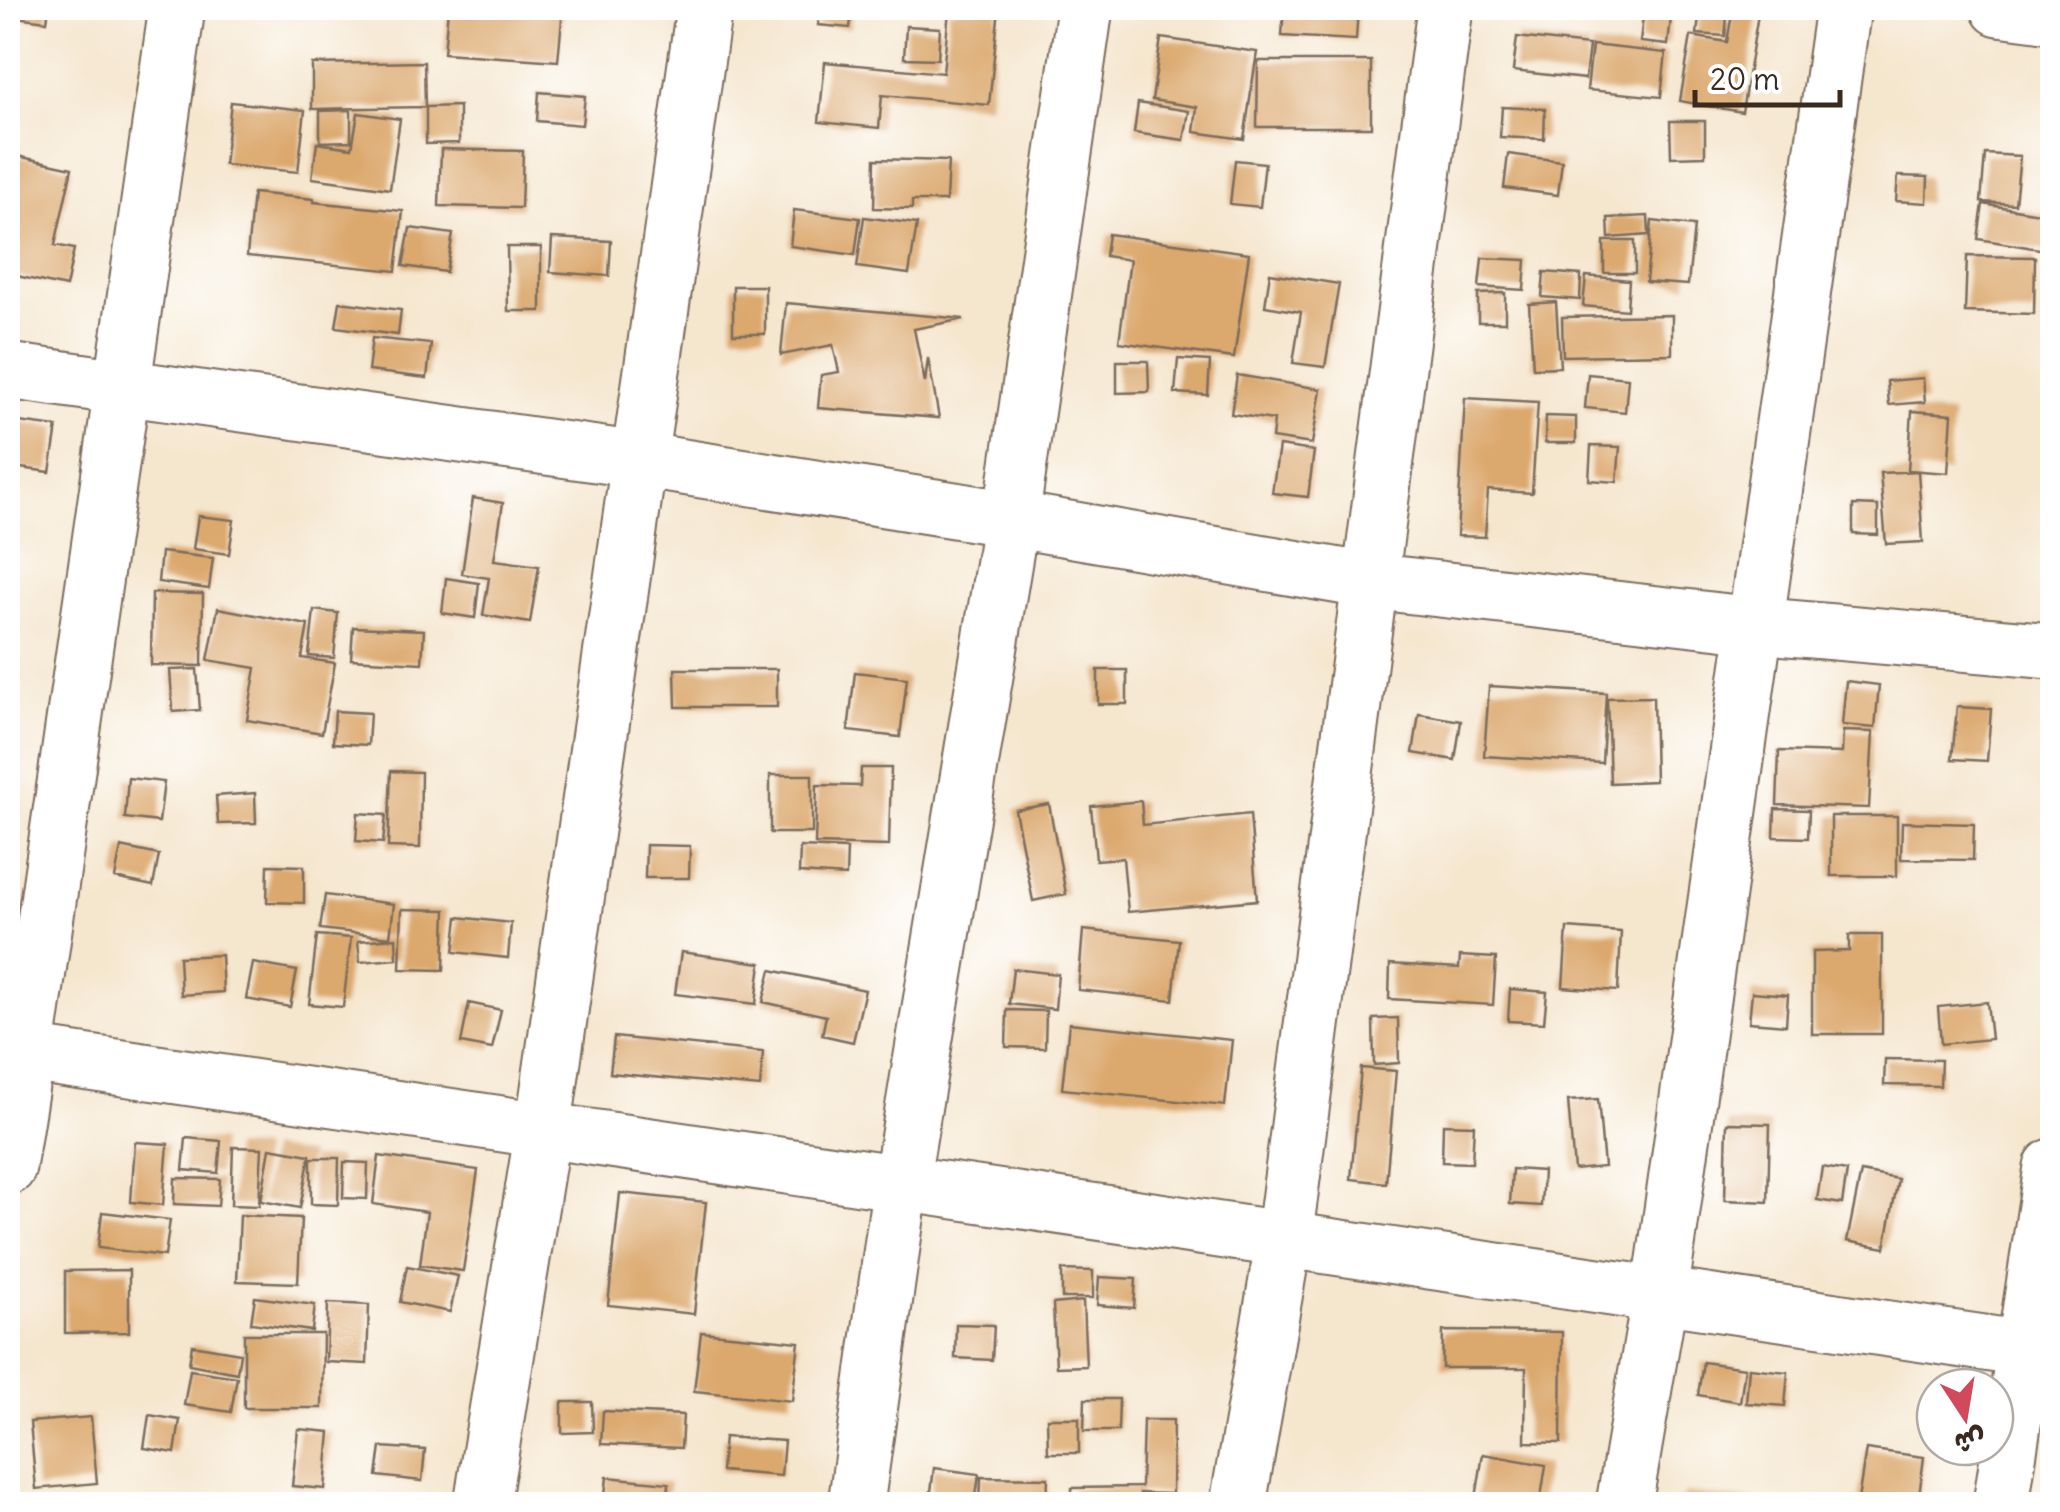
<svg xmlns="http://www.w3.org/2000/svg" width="2060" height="1512" font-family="Delius,'Playpen Sans Arabic',sans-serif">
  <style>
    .building { fill: #dba86d }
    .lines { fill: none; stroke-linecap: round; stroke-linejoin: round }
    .minor-casing { stroke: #7c6c5c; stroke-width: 59 }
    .minor { stroke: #fff; stroke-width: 55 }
  </style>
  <rect width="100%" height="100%" fill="#fff"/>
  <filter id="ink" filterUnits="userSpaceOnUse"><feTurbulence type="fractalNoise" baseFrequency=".01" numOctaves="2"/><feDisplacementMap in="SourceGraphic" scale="20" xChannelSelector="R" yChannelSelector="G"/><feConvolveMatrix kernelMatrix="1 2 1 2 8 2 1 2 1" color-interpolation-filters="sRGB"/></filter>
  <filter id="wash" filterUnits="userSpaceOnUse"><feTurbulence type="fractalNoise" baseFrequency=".0048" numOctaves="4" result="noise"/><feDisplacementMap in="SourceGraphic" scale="40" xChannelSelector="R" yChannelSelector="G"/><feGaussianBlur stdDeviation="2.25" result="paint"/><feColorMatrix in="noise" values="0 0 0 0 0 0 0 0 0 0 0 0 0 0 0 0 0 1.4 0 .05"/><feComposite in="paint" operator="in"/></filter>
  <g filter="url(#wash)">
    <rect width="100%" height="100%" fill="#f5e6ce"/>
    <g id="blocks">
      <!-- building -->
      <path class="building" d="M8,8H49L47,21L8,16Z
        M448,8H563L558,61L444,53Z
        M820,8H852L850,28L818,25Z
        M957,8H999L989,105L882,95L879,128L819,122L825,62L943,73L949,10H957Z
        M1284,8H1358L1356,40L1282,36Z
        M1644,8H1672L1668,45L1640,42Z
        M1700,8H1728L1725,36L1697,34Z
        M1733,8H1759L1742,112L1680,101L1691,36L1727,42Z
        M906,26L940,28L938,59L904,58Z
        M1517,37L1589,45L1585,79L1513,71Z
        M1161,38L1257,52L1244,139L1194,132L1197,107L1152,100Z
        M1592,45L1666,53L1661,97L1587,90Z
        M1258,61H1371V127H1257Z
        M424,62L425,107L312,109V64Z
        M539,92L585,96L582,125L537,121Z
        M231,102L305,110L298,172L224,165Z
        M1138,103L1189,111L1184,140L1134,133Z
        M459,106V143L426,144V107Z
        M1502,107L1545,109L1544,139L1500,137Z
        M351,110V141L320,142V111Z
        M358,113L400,119L390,189L312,178L317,143L352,148Z
        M1670,121H1705V156L1671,157Z
        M441,149L523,151L521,208L439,206Z
        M8,154L72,168L55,245L74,249L66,287L8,274Z
        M1508,154L1562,161L1558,195L1504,188Z
        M1985,154L2020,156L2015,204L1981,202Z
        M875,159L948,161L946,201H912V209L874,208Z
        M1235,160L1265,163L1260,207L1230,204Z
        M1898,176L1928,177L1927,203L1896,201Z
        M253,193L314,199V202L403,211L396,271L247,256Z
        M1983,204L2052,215V251L1978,239Z
        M794,210L860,218L855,255L790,246Z
        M1648,216L1649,235L1609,238L1608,218Z
        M864,217L917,224L909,274L857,267Z
        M1652,221L1694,226L1688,285L1646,282Z
        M410,228L453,234L446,272L403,266Z
        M1108,234L1249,253L1234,358L1119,342L1130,260L1105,256Z
        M552,238L611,241L609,276L550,272Z
        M1604,241H1635V273H1604Z
        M507,247H541V311H508Z
        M1967,256L2035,257L2034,314L1965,312Z
        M1482,258L1526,260L1524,290L1479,287Z
        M1544,272L1581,275L1580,300L1542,297Z
        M1270,273L1339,284L1325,367L1293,363L1301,312L1265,306Z
        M1586,276L1629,280L1627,310L1583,306Z
        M733,286H765V334H733Z
        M1505,293V322H1478V294Z
        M340,302L401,310L398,335L336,327Z
        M1556,302L1560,367L1533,368L1529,304Z
        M786,303L964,319L914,329L925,383L928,358L939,418L818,408L821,375L839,372L833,345L781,355Z
        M1672,315V354L1563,356L1562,317Z
        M372,338L431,344L427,378L368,371Z
        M1178,359L1210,361L1208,395L1175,393Z
        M1117,361H1148L1149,392L1117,393Z
        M1588,374L1628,378L1625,412L1585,408Z
        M1237,375L1321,389L1312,444L1272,438L1274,420L1231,414Z
        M1923,378L1925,402L1889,405L1887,381Z
        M1465,398L1538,402L1532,493L1488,490L1485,537L1457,536Z
        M1912,411L1952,414L1948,473L1908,470Z
        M1546,416L1576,417V443H1545Z
        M19,422L57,427L50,472L13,467Z
        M1279,446L1314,451L1308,497L1272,493Z
        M1591,446L1620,447L1617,482L1589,480Z
        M1918,471L1923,542L1886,544L1880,473Z
        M473,498L503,503L494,560L539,566L530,623L483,615L489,578L462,574Z
        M1853,505L1878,506V535L1853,534Z
        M198,516L234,520L229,554L193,549Z
        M161,552L213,558L209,589L158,582Z
        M446,578L479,583L475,618L442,613Z
        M152,593L203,594L202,666L151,665Z
        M218,608L308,625L302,658L335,663L322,733L247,720L256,668L208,660Z
        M314,610L338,613L334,658L309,656Z
        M353,627L424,630L422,663L351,659Z
        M197,669L200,710L173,712L170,670Z
        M675,669H777V707H676Z
        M1098,670H1127V704H1098Z
        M855,672L907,678L900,737L848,731Z
        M1846,681L1879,685L1875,728L1842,725Z
        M1489,686L1606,693L1602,763L1484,756Z
        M1653,697L1655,781L1610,783L1607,698Z
        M1957,707L1991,709L1987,761L1952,759Z
        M335,711L370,713L368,745L333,743Z
        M1419,714L1461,721L1455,760L1413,753Z
        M1843,731L1873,732L1869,808L1777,805L1779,751L1842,753Z
        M861,768H891L889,846L815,844L817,785L860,786Z
        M391,771L421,772L420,848L388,847Z
        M770,775H812V833H770Z
        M128,778L164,782L159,822L125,818Z
        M255,793L256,823L218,824L216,796Z
        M1141,801L1143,825L1250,814L1257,900L1128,912L1123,858L1096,860L1091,806Z
        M1049,804L1066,894L1033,901L1015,810Z
        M1775,809L1809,810L1808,838L1774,837Z
        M358,813L386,815L383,843L356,841Z
        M1831,816H1897V876H1831Z
        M1902,822L1974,824L1973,860L1901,859Z
        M646,845L690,846L689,878H645Z
        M121,847L159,855L153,886L115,878Z
        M800,847L847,849L846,876L799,873Z
        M268,865L304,866V903L267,902Z
        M325,895L394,904L390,937L320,929Z
        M402,909L446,910L444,970L400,969Z
        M458,917L511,923L508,958L454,952Z
        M1567,928L1621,932L1618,991L1563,987Z
        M1083,930L1179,940L1173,1000L1078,990Z
        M317,935L351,938L343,1007L309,1004Z
        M1849,935H1882V1034H1812V952L1849,951Z
        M396,938L397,959L360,962L358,941Z
        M681,952L761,963L756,1004L675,994Z
        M221,955L223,992L181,995L179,957Z
        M1460,956L1496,958L1493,1005L1389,999L1390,964L1459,968Z
        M253,963L297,971L290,1007L246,999Z
        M1013,969L1058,974L1055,1009L1009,1004Z
        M771,970L865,990L853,1042L822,1035L826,1016L763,1002Z
        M1510,989L1547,992L1544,1023L1508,1021Z
        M1752,992L1788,995L1786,1025L1749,1022Z
        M1987,1002L1991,1039L1941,1044L1938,1007Z
        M469,1003L501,1010L492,1049L461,1043Z
        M1007,1010L1046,1011L1045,1048L1006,1047Z
        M1398,1018L1399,1063L1374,1065L1373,1019Z
        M1069,1023L1232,1040L1225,1106L1062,1089Z
        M614,1037L763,1052L760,1087L610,1073Z
        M1885,1059L1941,1060L1940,1086L1884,1085Z
        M1361,1068L1396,1071L1386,1183L1351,1179Z
        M1598,1099L1604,1167L1574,1170L1568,1101Z
        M1727,1123L1770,1124L1768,1202L1725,1200Z
        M1443,1124L1474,1125L1472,1163L1442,1162Z
        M186,1138L221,1141L218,1173L183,1170Z
        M135,1142L168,1144L163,1205L131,1202Z
        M233,1147L262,1148L259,1206L231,1205Z
        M270,1148L310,1155L300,1208L261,1201Z
        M379,1156L478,1170L463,1271L420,1265L427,1212L373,1204Z
        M311,1158H339L338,1205L311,1204Z
        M344,1162L368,1163L367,1199L343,1198Z
        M1822,1167L1847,1171L1842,1204L1817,1200Z
        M1512,1169L1543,1171L1541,1206L1510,1204Z
        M1861,1172L1898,1179L1885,1248L1847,1241Z
        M175,1178L220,1179L218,1206L174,1204Z
        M620,1193L706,1202L694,1314L608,1305Z
        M102,1212L170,1220L165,1256L98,1248Z
        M240,1215L301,1218L298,1283L237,1281Z
        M407,1266L458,1276L450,1312L400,1302Z
        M129,1270V1332L65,1333V1271Z
        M1062,1270L1093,1271V1298H1062Z
        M1099,1277L1136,1279L1134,1308L1097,1305Z
        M255,1297L315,1305L312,1331L251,1323Z
        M1083,1301L1086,1366L1056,1367L1053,1304Z
        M328,1303L369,1305L367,1364L326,1362Z
        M956,1324L994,1325L992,1360L955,1358Z
        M1443,1331L1562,1332L1561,1443L1525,1442L1526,1368H1442Z
        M701,1332L799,1342L792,1401L694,1391Z
        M244,1334H323L322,1408H244Z
        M192,1345L240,1353L237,1373L189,1364Z
        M1703,1362L1745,1368L1740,1402L1698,1395Z
        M1749,1368L1788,1372L1785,1406L1746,1403Z
        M190,1370L237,1377L231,1412L184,1405Z
        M1085,1399H1119L1118,1431H1084Z
        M562,1402H592L593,1432L562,1433Z
        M603,1411L683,1415L681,1448L601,1444Z
        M149,1415L180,1420L175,1453L144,1448Z
        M91,1417L97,1483L36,1489L30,1422Z
        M1047,1418H1079V1453H1048Z
        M1143,1420H1173L1172,1494L1140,1493V1504H1072V1488L1141,1487Z
        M298,1429L330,1432L325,1489L292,1486Z
        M724,1437L784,1441L781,1476L721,1471Z
        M381,1447L425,1450L422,1481L377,1476Z
        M1866,1449L1924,1457L1918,1504H1886L1858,1500Z
        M1483,1454L1546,1465L1540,1504H1475Z
        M934,1468L979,1474L975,1504L930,1499Z
        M607,1477L669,1483L667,1504H604Z
        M981,1477L1048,1478L1047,1504H980Z
        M1684,1493L1767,1502V1504H1683Z"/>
    </g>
  </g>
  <g filter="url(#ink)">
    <use href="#blocks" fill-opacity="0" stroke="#7c6c5c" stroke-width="2.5"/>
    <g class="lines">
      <defs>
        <path id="minor" d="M1999,8L2052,15
          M8,371L639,460L1011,519L1369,581L1755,625L2052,651
          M8,1051L2052,1353
          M8,1167L26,1054L177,8
          M482,1504L543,1130L704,8
          M856,1504L901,1183L1011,519L1085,8
          M1238,1504L1284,1240L1445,8
          M1624,1504L1660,1295L1843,8
          M2001,1504L2052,1167"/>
      </defs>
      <!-- minor casing -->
      <use href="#minor" class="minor-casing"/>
      <!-- minor -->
      <use href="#minor" class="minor"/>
    </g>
  </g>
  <!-- margin -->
  <rect width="2060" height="1512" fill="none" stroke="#fff" stroke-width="40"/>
  <!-- north arrow -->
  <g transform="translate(1965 1417) rotate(168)"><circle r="48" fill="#ffffff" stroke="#b1aaa5" stroke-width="2.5"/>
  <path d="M0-8L18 38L0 25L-18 38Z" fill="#d1495b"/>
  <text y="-15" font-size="28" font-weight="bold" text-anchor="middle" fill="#3b2a1e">ش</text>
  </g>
  <!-- scale -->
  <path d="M1695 90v15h145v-15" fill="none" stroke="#3b2a1e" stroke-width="5"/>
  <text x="1710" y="90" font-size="30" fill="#3b2a1e" stroke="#ffffff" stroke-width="8" paint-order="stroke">20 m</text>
</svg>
